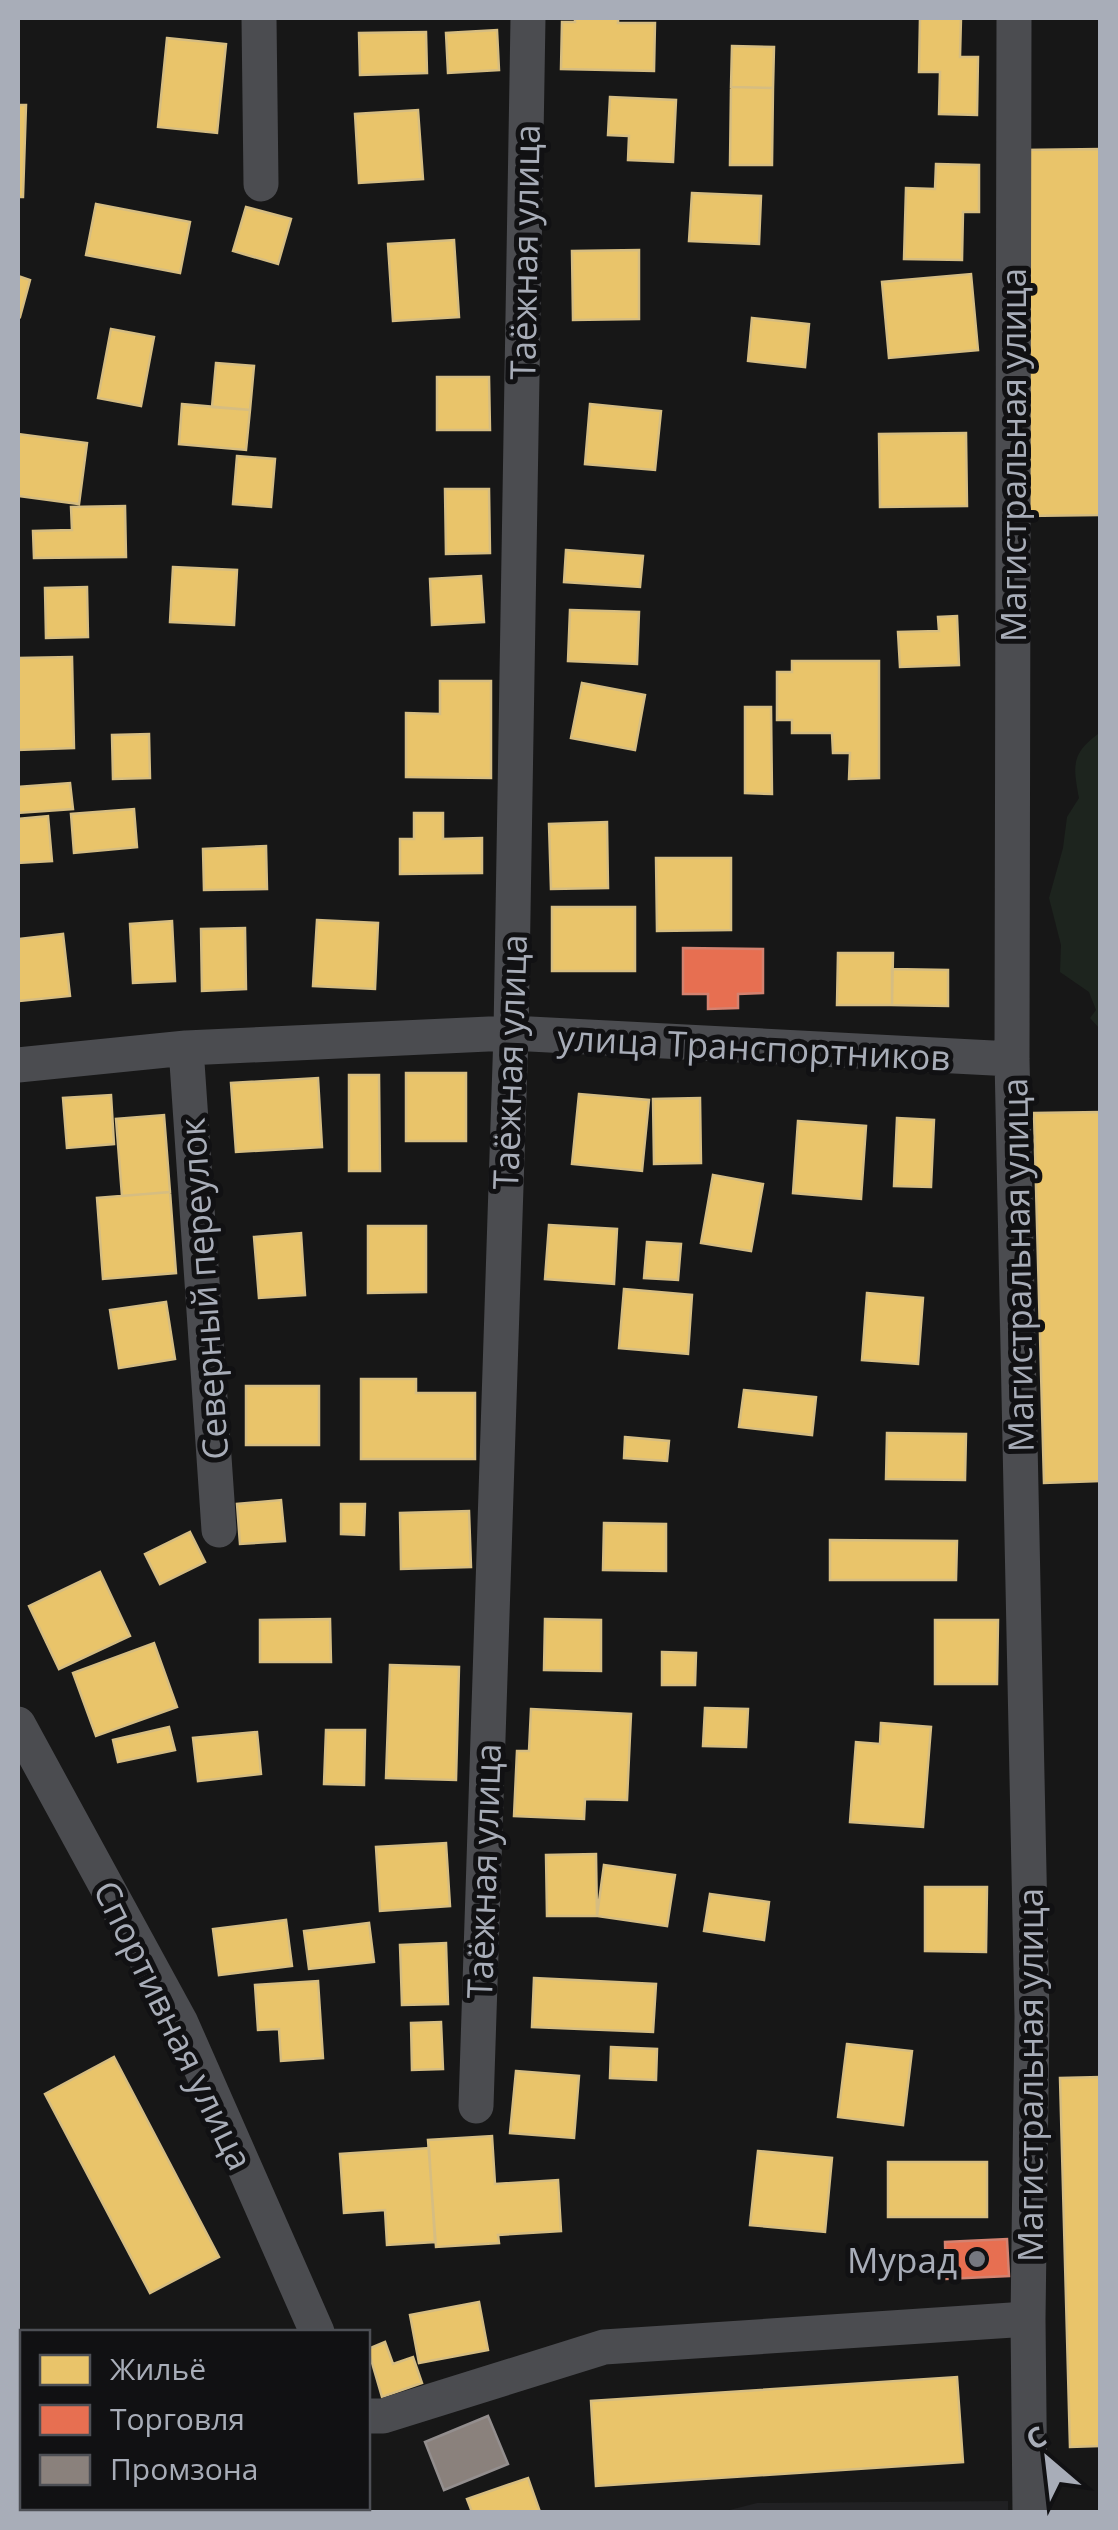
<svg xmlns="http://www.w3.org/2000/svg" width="1118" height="2530" font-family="'Open Sans',sans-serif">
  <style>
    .built { fill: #212123 }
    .green { fill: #1d241e }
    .homes { fill: #e9c46a; stroke: #d6bd81; stroke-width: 2.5 }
    .shops { fill: #e76f51; stroke: #d48270; stroke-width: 2.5 }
    .industry { fill: #8a817c; stroke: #938e8e; stroke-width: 2.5 }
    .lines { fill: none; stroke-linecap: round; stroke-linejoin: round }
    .minor { stroke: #4b4c50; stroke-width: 35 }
    .poi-dot { fill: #757880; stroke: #111113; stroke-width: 4 }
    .labels { text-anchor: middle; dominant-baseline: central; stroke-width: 10; stroke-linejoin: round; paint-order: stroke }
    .street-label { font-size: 35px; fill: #a8adb8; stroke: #111113 }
    .poi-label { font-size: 35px; fill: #a8adb8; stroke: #111113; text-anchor: end }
  </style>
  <rect width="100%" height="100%" fill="#171717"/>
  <!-- built -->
  <path class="built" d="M1008,2501V2512H722L757,2503Z"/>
  <!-- green -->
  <path class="green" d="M1100,716V1029L1090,1018L1096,1010L1089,992L1060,972L1061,945L1049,898L1063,848L1067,817L1079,798C1073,766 1071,754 1098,734Z"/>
  <!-- homes -->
  <path class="homes" d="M575,18H618V23H655L654,71L561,69L562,22H575Z
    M920,18H961L960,57H978L977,115L939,114L940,72H919Z
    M497,30L499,70L448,73L446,33Z
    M426,32L427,73L360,75L359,33Z
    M167,38L226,44L217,133L158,127Z
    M732,46L774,47L773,88L731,87Z
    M731,87L773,88L772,165H730Z
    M610,97L676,100L673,162L628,160L629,136L608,135Z
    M18,105H26L23,197H18Z
    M418,110L423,179L359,183L355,114Z
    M1100,149V515L1025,516L1021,150Z
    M936,164L979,165V212H963L962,260L904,259L906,188L935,189Z
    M692,193L761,196L759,244L689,241Z
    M96,204L190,222L180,273L86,255Z
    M246,207L291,219L278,264L233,251Z
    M454,240L459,317L393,321L388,244Z
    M639,250V319L573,320L572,251Z
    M971,274L978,350L889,358L882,282Z
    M18,276L30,280L20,317L18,316Z
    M752,318L809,324L805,367L748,361Z
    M111,329L154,337L141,406L98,398Z
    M216,363L254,366L250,410L212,407Z
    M437,377H489L490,430H437Z
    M182,404L250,410L246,450L179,444Z
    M590,404L661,411L655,470L585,464Z
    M966,433L967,506L880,507L879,434Z
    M18,434L87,443L79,504L18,496Z
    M237,456L275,459L271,507L233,504Z
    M445,489H489L490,553L446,554Z
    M125,506L126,557L34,558L33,531L72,530L71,507Z
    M566,550L643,556L640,587L564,582Z
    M173,567L237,570L234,625L170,622Z
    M481,576L484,622L432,625L430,579Z
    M87,587L88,637L46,638L45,588Z
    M570,610L639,612L637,664L568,661Z
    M957,616L959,665L900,667L898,632L939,631L938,617Z
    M72,657L74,748L18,750V658Z
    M792,661H879V778L849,779L850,753H833L832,733H792V720H777V672H792Z
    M440,681H491V778L406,777V713L440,714Z
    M582,683L645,695L635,750L571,738Z
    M745,707H771L772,794L745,793Z
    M149,734L150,778L113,779L112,735Z
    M70,783L73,809L18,813V787Z
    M134,809L137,847L74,853L71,814Z
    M414,813H443V839L482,838V873L400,874V839H414Z
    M48,816L52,861L18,863V819Z
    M607,822L608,888L551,889L549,824Z
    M266,846L267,889L204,890L203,849Z
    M656,858H731V930L657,931Z
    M552,907H635V971H552Z
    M317,920L378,923L375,989L313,986Z
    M172,921L175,981L133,983L130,924Z
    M245,928L246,989L202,991L201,929Z
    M63,934L70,996L18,1001V939Z
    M838,953H893L892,1005H837Z
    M892,969L948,970V1006L892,1005Z
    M406,1073H466V1141H406Z
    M349,1075H379L380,1171H349Z
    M318,1078L322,1147L236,1152L231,1083Z
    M579,1094L649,1100L642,1171L572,1164Z
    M111,1095L114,1144L67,1148L63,1098Z
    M700,1098L701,1163L654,1164L653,1099Z
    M1100,1112V1481L1044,1483L1034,1113Z
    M164,1115L170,1192L122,1196L116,1119Z
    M897,1118L934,1120L931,1187L894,1186Z
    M798,1121L866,1126L861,1199L793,1193Z
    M713,1175L763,1184L751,1251L701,1243Z
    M170,1192L176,1273L103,1279L97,1198Z
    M549,1225L617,1229L614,1284L545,1279Z
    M368,1226H426V1292L368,1293Z
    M301,1233L305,1295L259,1298L254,1237Z
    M647,1242L681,1244L678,1280L644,1278Z
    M624,1289L692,1295L688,1354L619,1348Z
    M867,1293L923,1298L918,1364L862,1360Z
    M166,1302L175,1359L119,1368L110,1310Z
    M361,1379H416V1393H475V1459H361Z
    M246,1386H319V1445H246Z
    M744,1390L816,1397L812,1435L739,1427Z
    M887,1433L966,1434L965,1480L886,1479Z
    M625,1437L669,1441L667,1461L624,1458Z
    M281,1500L285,1541L240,1544L237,1504Z
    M341,1504H365L364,1535L341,1534Z
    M469,1511L471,1567L401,1569L400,1513Z
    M604,1523L666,1524V1571L603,1570Z
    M190,1532L205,1562L160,1584L145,1554Z
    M830,1540L957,1541L956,1580H830Z
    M100,1572L130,1636L59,1669L29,1606Z
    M330,1619L331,1662H260V1620Z
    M545,1619L601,1620V1671L544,1670Z
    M935,1620H998L997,1684H935Z
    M154,1643L177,1707L96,1736L73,1673Z
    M662,1652L696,1653L695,1685H662Z
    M390,1665L459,1667L456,1780L386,1778Z
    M705,1708L748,1709L746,1747L703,1746Z
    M531,1709L631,1714L627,1800L585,1799L584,1819L514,1816L517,1751H529Z
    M881,1723L931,1727L923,1827L850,1822L856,1742L880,1744Z
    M169,1727L175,1750L118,1762L113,1740Z
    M326,1730H365L364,1785L324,1784Z
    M257,1732L261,1774L198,1781L193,1738Z
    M446,1843L450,1906L380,1911L376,1847Z
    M596,1854L597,1916H547L546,1855Z
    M604,1865L675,1875L667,1926L597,1916Z
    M925,1887H987L986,1952L925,1951Z
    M710,1894L769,1902L764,1940L704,1931Z
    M286,1920L292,1966L219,1975L213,1929Z
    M369,1923L374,1962L309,1969L304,1931Z
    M446,1943L448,2004L402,2005L400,1945Z
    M534,1978L656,1984L653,2032L532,2027Z
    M318,1981L323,2058L281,2061L279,2029L258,2030L255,1985Z
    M441,2022L443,2069L412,2070L411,2023Z
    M847,2044L912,2051L903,2125L838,2117Z
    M611,2047L657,2049L656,2080L610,2078Z
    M114,2057L219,2257L150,2293L45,2094Z
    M516,2071L579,2076L574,2138L510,2133Z
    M1100,2077V2446L1070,2447L1060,2078Z
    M492,2136L495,2184L558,2180L561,2231L498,2235L499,2243L436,2247L428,2140Z
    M429,2148L435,2242L387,2245L385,2210L344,2213L340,2154Z
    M758,2151L832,2158L825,2232L750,2225Z
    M888,2162H987V2217H888Z
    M479,2302L488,2350L419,2363L410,2315Z
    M385,2342L393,2364L413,2357L422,2383L382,2397L368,2349Z
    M957,2377L963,2462L596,2486L591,2401Z
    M528,2478L540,2512H472L467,2499Z
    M242,2508H348L351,2512H245Z"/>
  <!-- shops -->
  <path class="shops" d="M683,948L763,949V993L738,994V1008L708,1009V994H683Z
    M1007,2239L1009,2276L946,2279L945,2242Z"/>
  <!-- industry -->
  <path class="industry" d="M488,2416L508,2464L444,2490L425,2442Z"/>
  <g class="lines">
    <!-- minor -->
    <path class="minor" d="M259,18L261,184
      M1014,18L1012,1059L1032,2016L1028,2319L1030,2512
      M186,1048L219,1530
      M18,1065L186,1048L511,1033L1012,1059
      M18,1724L181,2023L317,2332
      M476,2106L511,1033L528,18
      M368,2416H383L604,2347L1028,2319
      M60,2512L69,2508"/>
  </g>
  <!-- markers -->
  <circle class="poi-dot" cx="977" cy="2259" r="10"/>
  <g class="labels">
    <!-- street labels -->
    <g class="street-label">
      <text transform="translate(524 252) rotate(-89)">Таёжная улица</text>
      <text transform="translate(1012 455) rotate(-90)">Магистральная улица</text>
      <text transform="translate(754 1047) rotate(3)">улица Транспортников</text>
      <text transform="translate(509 1062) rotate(-88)">Таёжная улица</text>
      <text transform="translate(1017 1265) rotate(-91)">Магистральная улица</text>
      <text transform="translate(203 1289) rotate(-94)">Северный переулок</text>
      <text transform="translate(483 1871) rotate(-88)">Таёжная улица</text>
      <text transform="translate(174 2025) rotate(64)">Спортивная улица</text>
      <text transform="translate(1029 2075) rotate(-90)">Магистральная улица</text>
    </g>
    <!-- poi labels -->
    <g class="poi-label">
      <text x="957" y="2259">Мурад</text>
    </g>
  </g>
  <!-- border -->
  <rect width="1118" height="2530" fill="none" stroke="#a8adb8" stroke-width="40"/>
  <!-- legend -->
  <rect x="20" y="2330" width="350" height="180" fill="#111113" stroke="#4d4f55" stroke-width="2.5"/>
  <rect x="40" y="2355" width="50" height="30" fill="#e9c46a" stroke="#4d4f55" stroke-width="2.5"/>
  <text x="110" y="2380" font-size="30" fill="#a8adb8">Жильё</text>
  <rect x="40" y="2405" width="50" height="30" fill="#e76f51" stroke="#4d4f55" stroke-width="2.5"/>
  <text x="110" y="2430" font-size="30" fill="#a8adb8">Торговля</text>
  <rect x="40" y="2455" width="50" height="30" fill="#8a817c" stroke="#4d4f55" stroke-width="2.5"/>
  <text x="110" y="2480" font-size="30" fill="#a8adb8">Промзона</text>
  <!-- north arrow -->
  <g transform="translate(1048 2460) rotate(332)" stroke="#111113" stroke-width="8" paint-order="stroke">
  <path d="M0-8L18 38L0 25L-18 38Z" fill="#a8adb8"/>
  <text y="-15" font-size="28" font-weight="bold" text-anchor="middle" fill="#a8adb8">С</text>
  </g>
</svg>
